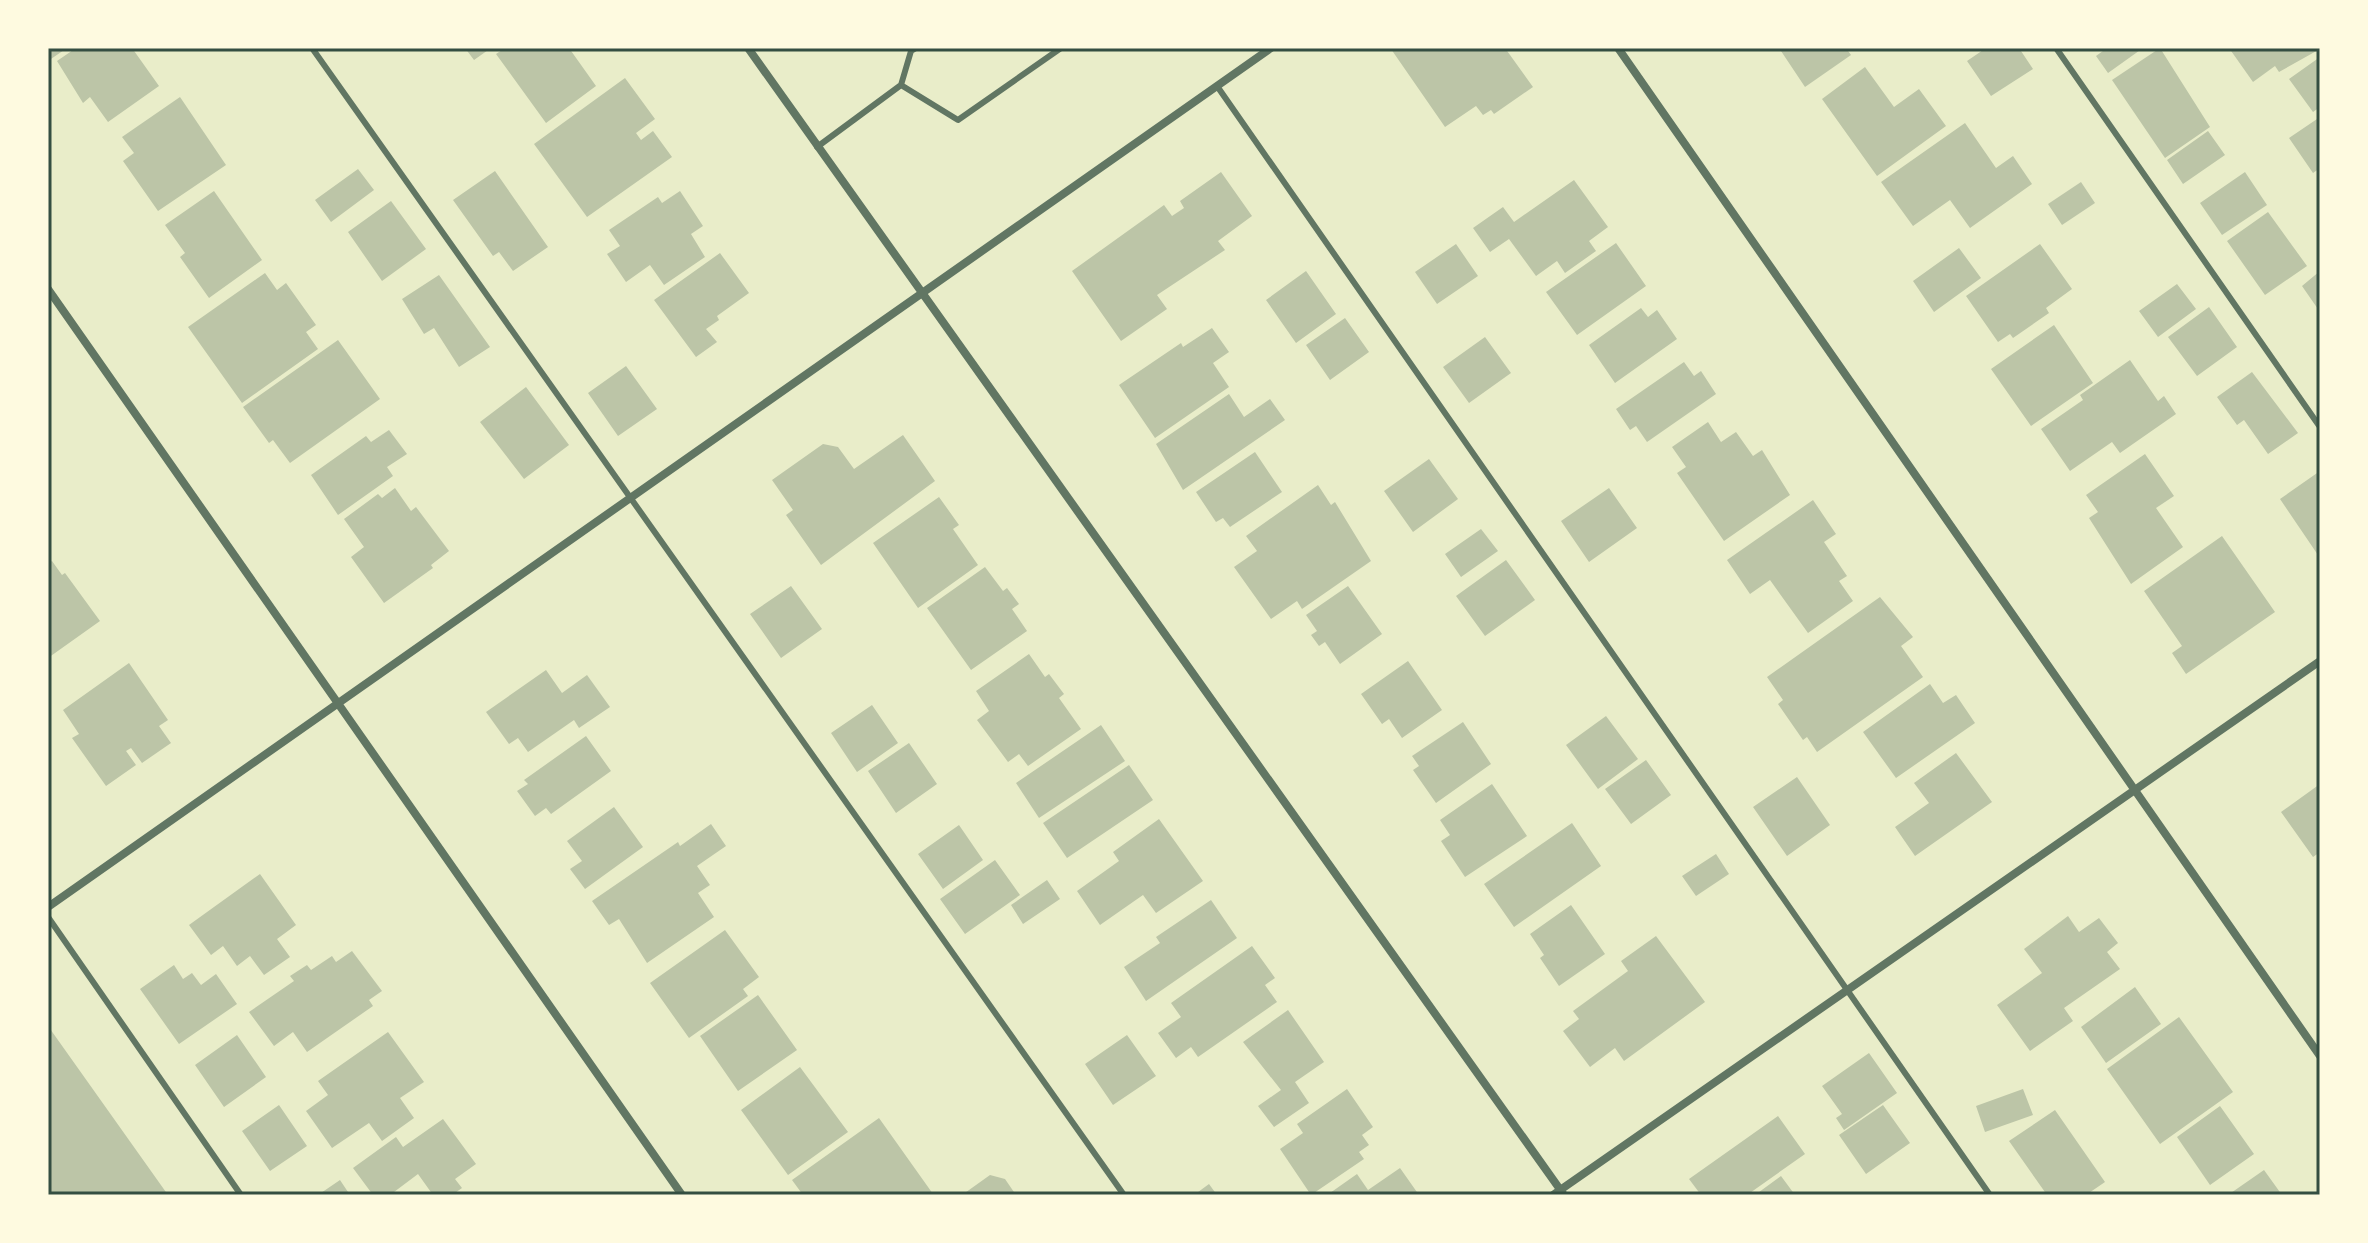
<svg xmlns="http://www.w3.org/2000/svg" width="2368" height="1243" font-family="'Roboto Condensed',sans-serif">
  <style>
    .building { fill: #bcc5a7 }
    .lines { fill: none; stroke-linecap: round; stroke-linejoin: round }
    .service { stroke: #617663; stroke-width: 6 }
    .minor { stroke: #617663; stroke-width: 8 }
    .neatline { fill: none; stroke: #344e41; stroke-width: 3 }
  </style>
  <rect width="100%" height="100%" fill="#e9edc9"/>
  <!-- building -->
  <path class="building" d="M48,48H67L48,61Z
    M76,48H132L159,86L108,122L90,97L83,103L57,61Z
    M465,48H491L474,60Z
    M505,48H569L596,86L546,123L496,54Z
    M1505,48L1533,87L1494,114L1491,110L1483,115L1476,106L1445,127L1391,49Z
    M1779,48H1846L1851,55L1805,87Z
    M1986,48H2019L2033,69L1991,96L1967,61Z
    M2107,48H2143L2108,73L2096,56Z
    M2160,48L2210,127L2165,158L2112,80Z
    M2229,48H2320V49L2279,72L2275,66L2253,82Z
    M2320,57V107L2313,112L2289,79Z
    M1865,67L1894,107L1919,89L1946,126L1877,176L1822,99Z
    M625,78L655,119L636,133L641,140L653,131L672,157L587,217L534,144Z
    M180,97L226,165L158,211L123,161L134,153L122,137Z
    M2320,117V168L2313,173L2289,138Z
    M1965,123L1996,168L2013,156L2032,184L1970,228L1950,200L1913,226L1881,182Z
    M2208,131L2225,155L2183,184L2167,160Z
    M358,169L374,190L331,222L315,200Z
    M495,171L548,247L513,271L499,252L493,256L453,200Z
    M1221,172L1252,216L1218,241L1225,250L1157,295L1167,309L1121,341L1072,271L1164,205L1172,216L1184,208L1180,201Z
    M2245,172L2267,205L2222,235L2200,203Z
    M1574,180L1608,227L1589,241L1596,251L1565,273L1557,261L1536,276L1509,239L1490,252L1473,228L1503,207L1514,222Z
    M2081,182L2095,203L2062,225L2048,204Z
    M214,191L262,260L209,298L180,257L185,253L165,225Z
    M680,191L703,226L691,234L705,257L664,285L650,265L626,282L607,254L620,246L609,230L658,197L662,203Z
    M391,201L426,249L382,281L348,232Z
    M2268,212L2307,266L2265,295L2227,241Z
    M1616,243L1646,286L1577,335L1546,292Z
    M1456,244L1478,276L1437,304L1415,272Z
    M2040,244L2072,289L2046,308L2049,313L2013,338L2010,334L1998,342L1966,296Z
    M1959,248L1981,278L1934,312L1913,281Z
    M720,253L749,293L717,316L719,320L706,329L717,342L696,357L654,300Z
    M1306,271L1336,314L1296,343L1266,300Z
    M2320,271V312L2302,286Z
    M265,273L277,290L286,283L316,325L306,332L318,349L242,403L188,327Z
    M439,275L490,347L459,367L434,328L424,334L402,299Z
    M2177,284L2196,309L2158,337L2139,311Z
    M2209,307L2237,347L2197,376L2168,337Z
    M1641,308L1648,317L1657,310L1677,339L1615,383L1589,345Z
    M1345,318L1369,352L1330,380L1306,345Z
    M2054,325L2093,383L2031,426L1991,369Z
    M1212,328L1229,352L1213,363L1229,387L1155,438L1119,385L1181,343L1183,347Z
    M1485,337L1511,373L1469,403L1443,367Z
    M338,340L380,399L290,463L273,440L269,443L243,407Z
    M2130,360L2158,401L2164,396L2176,414L2120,453L2112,442L2070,471L2041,429L2083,400L2080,395Z
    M1684,362L1694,376L1701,371L1716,394L1647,442L1636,426L1630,430L1616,409Z
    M626,366L657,409L618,436L588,393Z
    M2252,372L2298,433L2268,454L2244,420L2237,425L2217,397Z
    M526,387L569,445L524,479L480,422Z
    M1229,394L1244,417L1270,399L1285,420L1183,490L1156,444Z
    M1708,422L1721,442L1736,432L1753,456L1762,450L1790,495L1724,541L1677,473L1686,467L1672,447Z
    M389,430L407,454L387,467L393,476L338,515L311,475L366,436L371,442Z
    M903,435L935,481L821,565L786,515L793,510L772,480L823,444L838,447L854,469Z
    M1255,452L1282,492L1230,527L1223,518L1216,522L1196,492Z
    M2145,454L2174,496L2156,508L2183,547L2131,584L2089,518L2098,512L2086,495Z
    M1429,459L1458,499L1413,532L1384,491Z
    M2320,471V558L2280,499Z
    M1318,485L1331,505L1335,502L1371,561L1302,609L1297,601L1271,619L1234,567L1257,551L1246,536Z
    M395,488L411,511L416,507L449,551L431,565L433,568L384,603L351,557L364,547L344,519L378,494L382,498Z
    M1609,488L1637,528L1589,562L1561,521Z
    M939,497L959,525L953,529L978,565L918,608L873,543Z
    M1813,500L1836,534L1824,542L1847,576L1839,581L1853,601L1808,633L1770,580L1750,594L1727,560Z
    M1481,529L1498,551L1461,577L1445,554Z
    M2222,536L2275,612L2186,674L2172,653L2182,646L2144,591Z
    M1506,560L1535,600L1485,636L1456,596Z
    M52,561L62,575L65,573L100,621L48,658V563Z
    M985,567L1003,591L1007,588L1019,604L1012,609L1027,631L971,670L927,608Z
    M791,586L822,629L781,658L750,614Z
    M1348,586L1382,634L1340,664L1325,642L1319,646L1311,635L1317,631L1306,615Z
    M1880,597L1913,637L1901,646L1923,677L1817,752L1807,737L1803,740L1778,704L1783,700L1767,677Z
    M1029,654L1045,677L1049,674L1064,694L1059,698L1081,729L1028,766L1019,754L1008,762L977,720L989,711L976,691Z
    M1408,661L1442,710L1402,738L1389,719L1382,724L1361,694Z
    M129,663L168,720L159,726L171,743L142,763L131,748L126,751L136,765L106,786L72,738L79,734L63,710Z
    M546,670L562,693L587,675L610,707L579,728L574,720L528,752L518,738L509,744L486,712Z
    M1930,684L1943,703L1956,695L1975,723L1896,778L1863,732Z
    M872,705L898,743L857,772L831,733Z
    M1606,716L1638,759L1598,789L1566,745Z
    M1463,722L1491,764L1436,803L1413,770L1419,766L1412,756Z
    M1101,725L1125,761L1039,818L1016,783Z
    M586,736L611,771L551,814L546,808L535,816L517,791L528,784L524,780Z
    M909,743L937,784L896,813L868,771Z
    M1956,753L1992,802L1915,856L1895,827L1929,803L1914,783Z
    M1646,760L1671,795L1631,824L1605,789Z
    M1129,765L1153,800L1067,858L1043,823Z
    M1797,777L1830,825L1787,856L1753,807Z
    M1492,784L1527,836L1465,877L1441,841L1450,835L1440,820Z
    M2320,784V852L2313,857L2281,812Z
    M614,807L643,847L585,889L570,869L582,861L567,841Z
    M1159,819L1203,881L1156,913L1143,895L1100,925L1077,891L1119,861L1113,852Z
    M1572,823L1601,866L1514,927L1484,884Z
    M711,824L726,846L697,866L710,885L698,893L714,917L647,963L619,919L609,925L592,901L678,842L680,846Z
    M959,825L983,860L943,889L918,854Z
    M1716,854L1729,874L1696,896L1682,876Z
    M995,860L1020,895L965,934L940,899Z
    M260,874L296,925L277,939L290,957L264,975L250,956L237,966L223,946L211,955L189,925Z
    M1047,880L1060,899L1023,924L1011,905Z
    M1211,900L1237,938L1146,1001L1124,967L1160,943L1156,937Z
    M1571,905L1605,954L1559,986L1540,958L1544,955L1530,934Z
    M2068,916L2079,932L2099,918L2118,943L2107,952L2120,969L2064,1008L2073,1021L2030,1051L1997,1005L2042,973L2024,949Z
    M725,930L759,977L743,989L748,996L689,1038L650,983Z
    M1656,936L1705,1002L1624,1061L1615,1048L1590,1067L1563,1031L1579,1019L1573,1011L1628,971L1621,961Z
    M1252,946L1275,978L1265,985L1277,1002L1198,1057L1191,1047L1176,1058L1158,1033L1181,1017L1171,1003Z
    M352,951L382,991L369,1000L373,1006L307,1052L293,1032L274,1046L249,1012L294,981L290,976L307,965L311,970L332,956L336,962Z
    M174,965L183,979L192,973L201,985L216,974L237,1004L179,1044L140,989Z
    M2135,987L2161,1024L2106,1063L2081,1027Z
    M758,995L797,1050L738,1091L700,1036Z
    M1288,1010L1324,1062L1295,1082L1309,1103L1274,1127L1258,1106L1281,1090L1243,1042Z
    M2179,1017L2233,1092L2160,1144L2107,1069Z
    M48,1026L168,1195H48Z
    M388,1032L424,1082L400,1098L414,1118L382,1141L369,1123L332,1148L306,1111L328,1095L318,1081Z
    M237,1035L266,1077L224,1107L195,1065Z
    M1127,1035L1156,1076L1113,1105L1085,1064Z
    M1869,1053L1897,1093L1844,1130L1836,1118L1842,1114L1822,1086Z
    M800,1067L848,1132L788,1175L741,1110Z
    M1347,1089L1373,1127L1362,1135L1369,1145L1359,1152L1364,1159L1311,1195L1280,1149L1303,1133L1297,1124Z
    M2023,1089L2033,1115L1985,1132L1976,1106Z
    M279,1105L307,1146L270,1171L242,1131Z
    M1883,1105L1910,1143L1866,1174L1839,1135Z
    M2220,1106L2254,1154L2210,1185L2177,1137Z
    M2055,1110L2105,1182L2086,1195H2047L2009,1141Z
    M1778,1116L1805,1154L1747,1195H1701L1689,1179Z
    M879,1118L933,1194L803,1195L792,1180Z
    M443,1119L476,1164L455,1179L462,1188L452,1195H433L418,1174L390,1195H373L353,1168L396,1137L403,1147Z
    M1400,1168L1419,1195L1330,1193L1357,1174L1368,1190Z
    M2264,1170L2282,1195H2228Z
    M990,1175L1005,1179L1016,1195H962Z
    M1781,1176L1795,1195H1755Z
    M340,1180L350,1195H318Z
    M1209,1184L1217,1195H1194Z"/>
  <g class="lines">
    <!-- service -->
    <path class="service" d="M312,48L1124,1195
      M2056,48L2320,427
      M901,85L911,51L916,48
      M1217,86L1990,1195
      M817,147L901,85L958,120L1061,48
      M48,917L241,1195"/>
    <!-- minor -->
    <path class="minor" d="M748,48L1564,1195
      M1618,48L2320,1056
      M48,289L682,1195
      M48,907L1271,48
      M1553,1195L2320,661"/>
  </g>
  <!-- border -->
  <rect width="2368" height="1243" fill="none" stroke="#fefae0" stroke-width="100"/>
  <rect x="50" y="50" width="2268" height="1143" class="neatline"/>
</svg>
